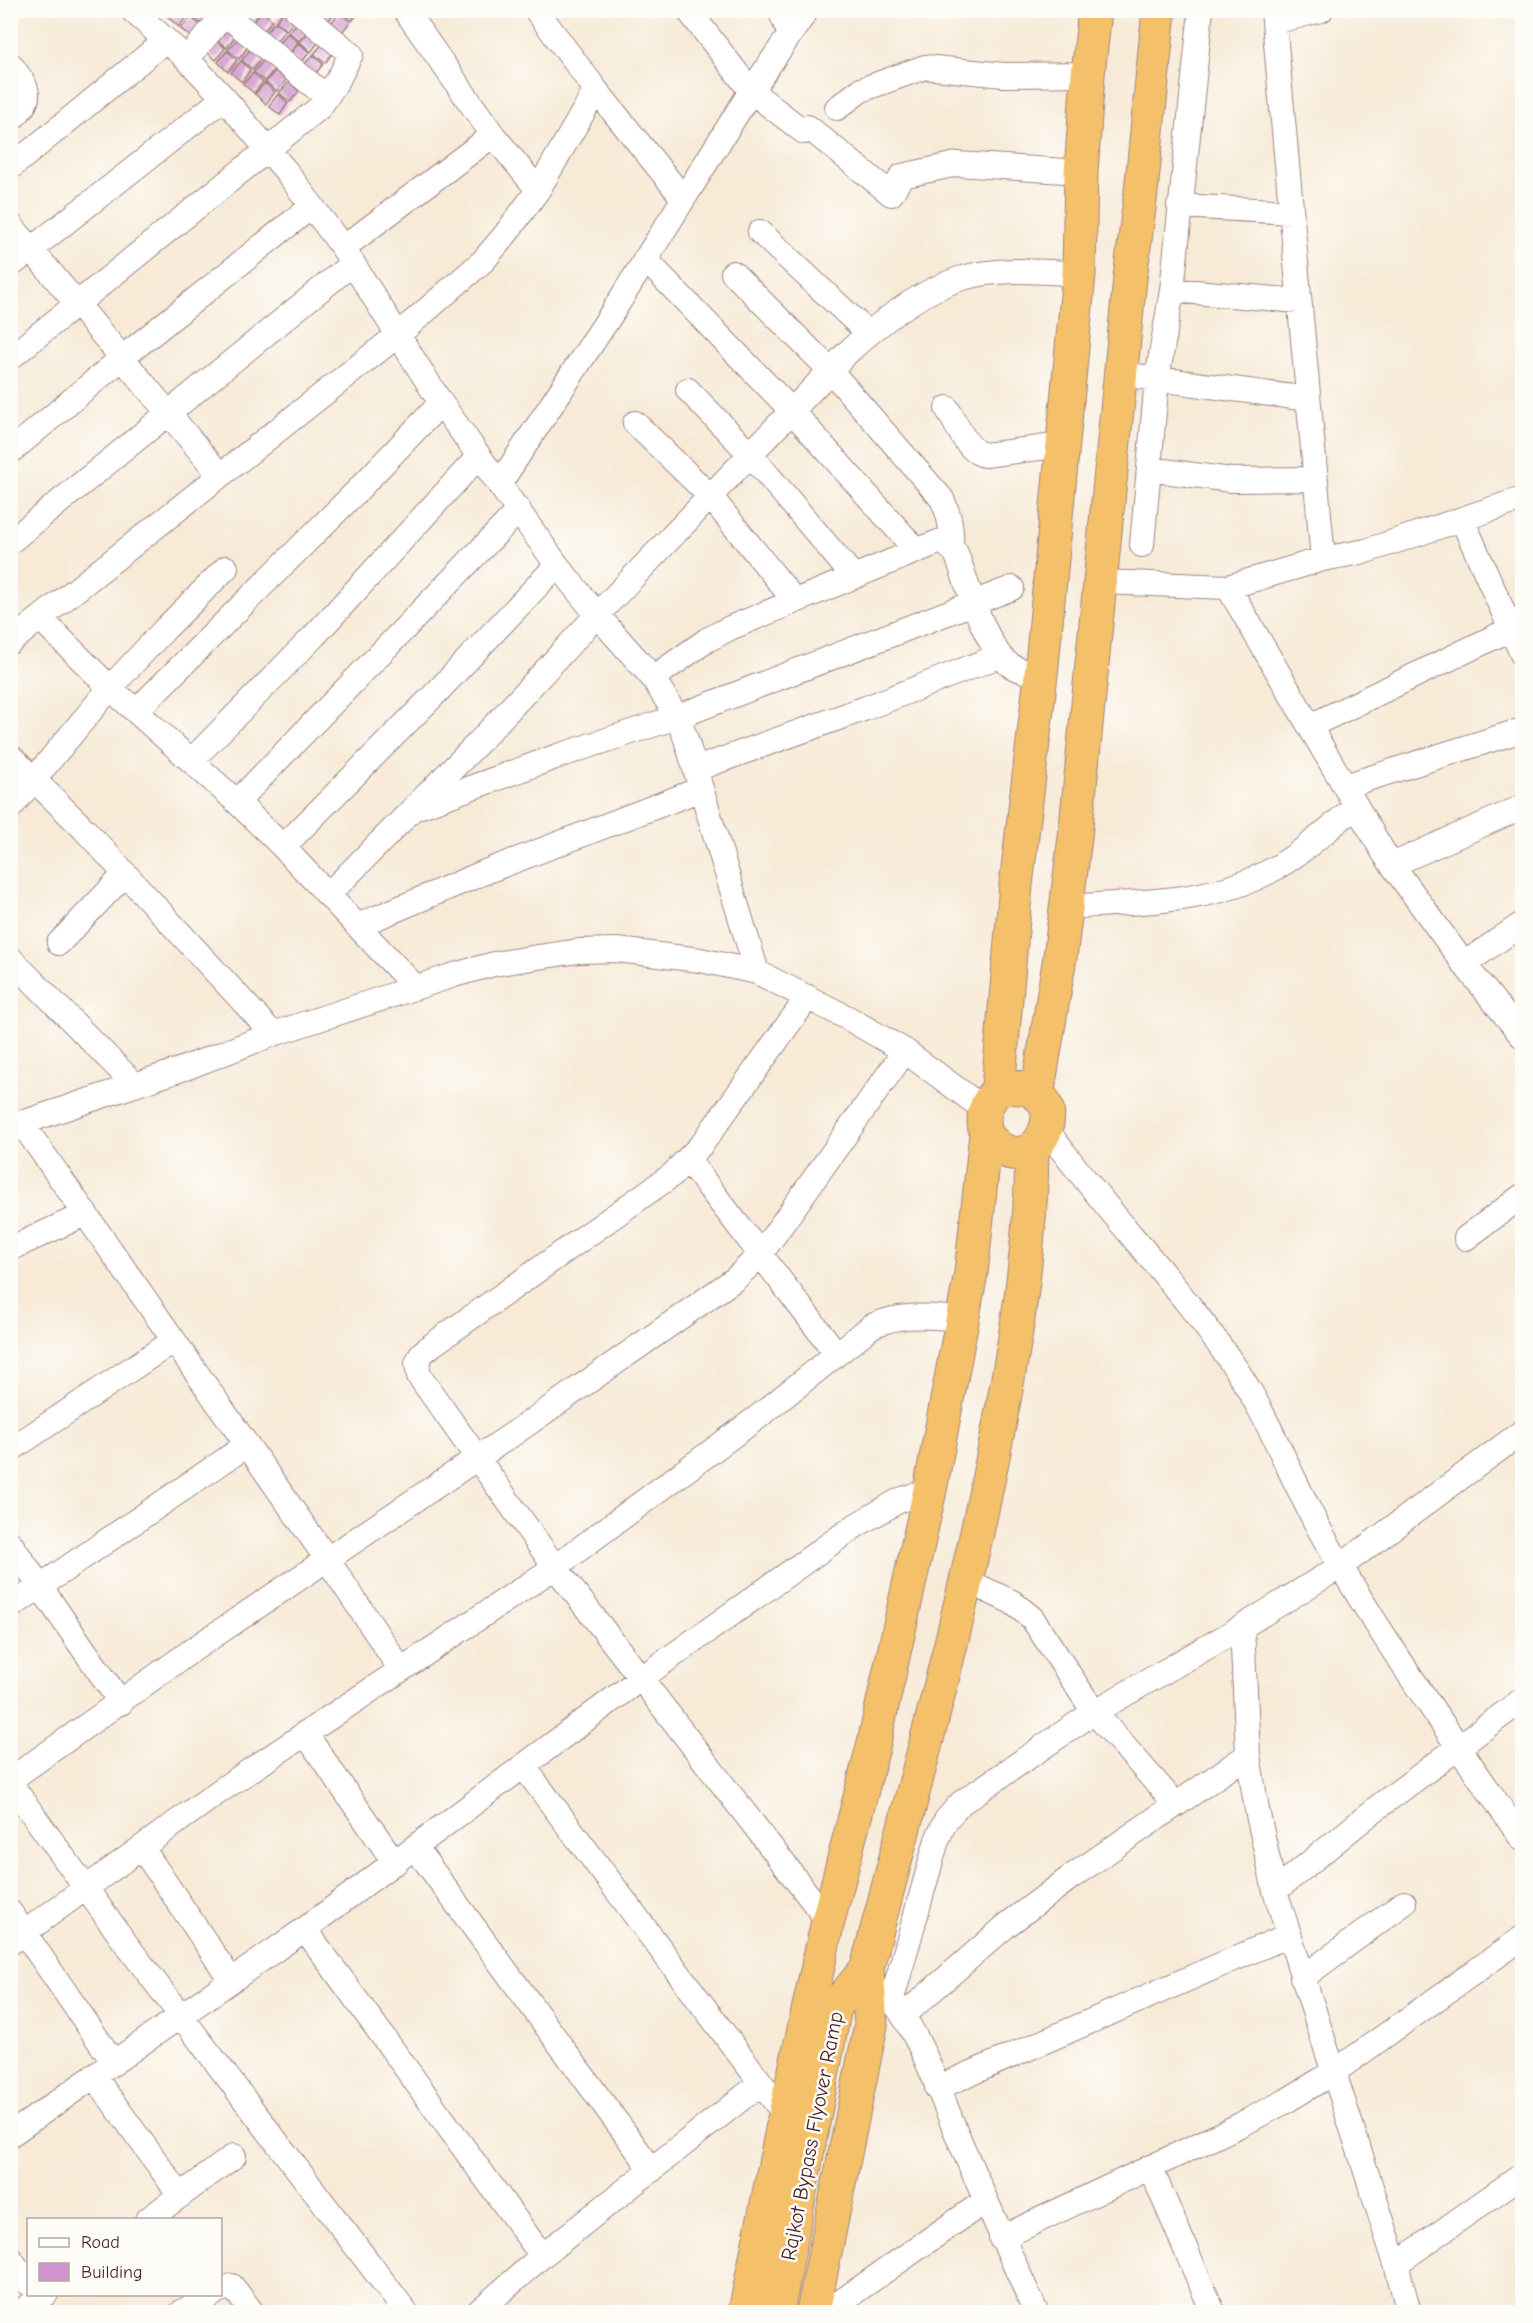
<svg xmlns="http://www.w3.org/2000/svg" width="1533" height="2323" font-family="'Comic Neue',sans-serif">
  <style>
    .building { fill: #d294ce }
    .lines { fill: none; stroke-linecap: round; stroke-linejoin: round }
    .minor-casing { stroke: #a08481; stroke-width: 26 }
    .highway-casing { stroke: #a08481; stroke-width: 35 }
    .minor { stroke: #fff; stroke-width: 24 }
    .highway { stroke: #f4c16a; stroke-width: 33 }
    .labels { text-anchor: middle; dominant-baseline: central; stroke-width: 5; stroke-linejoin: round; paint-order: stroke }
    .street-label { font-size: 21px; fill: #4a1f2b; stroke: #fdfcf7 }
  </style>
  <rect width="100%" height="100%" fill="#fdfcf7"/>
  <filter id="ink" filterUnits="userSpaceOnUse"><feTurbulence type="fractalNoise" baseFrequency=".0167" numOctaves="2"/><feDisplacementMap in="SourceGraphic" scale="12" xChannelSelector="R" yChannelSelector="G"/><feConvolveMatrix kernelMatrix="1 2 1 2 8 2 1 2 1" color-interpolation-filters="sRGB"/></filter>
  <filter id="wash" filterUnits="userSpaceOnUse"><feTurbulence type="fractalNoise" baseFrequency=".008" numOctaves="4" result="noise"/><feDisplacementMap in="SourceGraphic" scale="24" xChannelSelector="R" yChannelSelector="G"/><feGaussianBlur stdDeviation="1.35" result="paint"/><feColorMatrix in="noise" values="0 0 0 0 0 0 0 0 0 0 0 0 0 0 0 0 0 1.4 0 .05"/><feComposite in="paint" operator="in"/></filter>
  <g filter="url(#wash)">
    <rect width="100%" height="100%" fill="#f7ead7"/>
    <g id="blocks">
      <!-- building -->
      <path class="building" d="M174,10H183L188,15L179,27L168,17Z
        M197,10H208L212,14L204,26L192,16Z
        M285,10L296,18L287,30L276,21Z
        M319,10H336L328,22L317,13Z
        M340,10H360L352,21Z
        M262,11L272,20L263,32L252,23Z
        M340,13L350,22L341,33L330,24Z
        M191,17L201,26L193,38L181,29Z
        M299,21L308,30L299,41L289,32Z
        M275,22L285,30L276,42L265,33Z
        M226,27L235,36L227,48L216,39Z
        M310,31L320,40L311,52L300,42Z
        M288,33L298,42L289,54L278,44Z
        M215,39L225,48L216,60L205,51Z
        M238,39L248,47L239,59L228,50Z
        M324,42L334,51L325,63L314,54Z
        M299,43L309,52L301,64L289,55Z
        M251,49L261,58L253,70L242,60Z
        M227,51L237,60L228,72L218,62Z
        M313,55L323,64L314,76L303,66Z
        M264,60L274,69L265,81L254,72Z
        M241,61L250,70L242,82L231,73Z
        M275,71L286,80L277,91L266,82Z
        M253,73L263,82L254,93L243,84Z
        M289,82L299,91L290,102L279,93Z
        M265,83L275,92L266,104L255,94Z
        M278,94L288,103L280,115L269,106Z"/>
    </g>
  </g>
  <g filter="url(#ink)">
    <use href="#blocks" fill-opacity="0" stroke="#a08481" stroke-width="1.5"/>
    <g class="lines">
      <defs>
        <path id="minor" d="M132,10L187,59L224,98L286,171L343,248L441,403L557,565L597,615L653,678L677,717L685,736L757,972
          M220,10L327,97
          M405,10L493,135L538,190
          M536,10L596,90L683,198
          M688,10L751,91L804,132
          M780,10L790,35
          M1273,10L1323,559
          M1274,22L1321,10
          M187,59L228,10
          M10,64C28,88 37,98 10,120
          M837,108L861,90L925,67L1004,75L1088,74
          M808,127L891,194L902,176L957,164L1081,172
          M10,168L165,41
          M1179,206L1291,212
          M10,224L220,475
          M760,232L868,333
          M343,248L493,135
          M645,259L792,411L916,550
          M10,266L224,98
          M733,273L830,370L942,499C950,516 952,529 951,547
          M1172,290L1299,301
          M10,358L319,108L338,80L351,54L297,10
          M1121,374L1308,399
          M688,390L750,454L853,576
          M947,408C956,423 967,453 985,455L1063,445
          M635,423L710,496L794,600
          M10,452L122,358L312,206
          M1149,469L1231,480L1315,479
          M500,483L612,313L751,91L807,10
          M1462,519L1522,654
          M10,542L353,263
          M1142,545L1157,379L1172,290L1201,10
          M1102,582L1228,587L1323,559L1366,551L1522,499
          M1228,587L1385,855L1464,964L1522,1036
          M41,619L110,688L237,802L283,847L415,987
          M10,642L399,334L483,261L505,235L538,190L596,90
          M653,678L707,640L730,628L938,542L945,543L956,553C966,580 986,650 1010,665C1018,671 1031,672 1041,675
          M136,711L355,493L441,403
          M1310,726L1511,629
          M10,756L84,829L273,1034
          M191,761L314,636L479,456
          M696,769L866,708L999,656
          M1345,786L1522,730
          M237,802L519,510
          M418,807L558,756L677,717L1012,588
          M10,808L110,688L164,630L226,568
          M283,847L435,694L557,565
          M1392,865L1522,807
          M328,895L479,742L597,615L847,353C879,323 917,293 959,279C997,267 1040,271 1079,274
          M1066,907C1133,902 1212,904 1272,870C1303,853 1329,828 1356,806
          M357,926L485,872L701,789
          M59,943L125,874
          M10,958L135,1085
          M1464,964L1522,924
          M808,997L702,1144L672,1175L432,1345L422,1353L417,1363L419,1376L555,1567L828,1921
          M21,1122L327,1559L401,1670
          M10,1127L185,1068L273,1034L454,975L494,964L538,957L579,951L617,950L700,960L757,972L846,1017L905,1051L984,1109
          M1047,1130C1107,1213 1181,1286 1238,1372C1272,1424 1293,1483 1323,1536C1383,1641 1454,1740 1522,1839
          M688,1160L836,1353
          M1466,1238L1522,1196
          M10,1249L85,1214
          M10,1450L173,1341
          M10,1543L121,1703
          M967,1581L1012,1602L1032,1618L1094,1712L1176,1805
          M10,1607L247,1445
          M1242,1627L1248,1755L1257,1810L1275,1891L1396,2264L1409,2312
          M305,1733L395,1863
          M524,1767L785,2115
          M10,1780L194,1649L513,1434L735,1279L760,1255L905,1051
          M10,1783L127,1945L406,2312
          M415,1847L652,2170
          M142,1848L231,1980
          M1275,1891L1378,1807L1522,1700
          M10,1912L114,2063
          M305,1929L542,2256
          M10,1943L221,1790L555,1567L758,1417L872,1326C904,1312 929,1317 963,1319
          M1302,1978L1404,1903
          M892,1999L937,1840L946,1820L961,1803L1094,1712L1242,1627L1341,1566L1522,1432
          M895,2004C922,2040 939,2091 956,2132C982,2193 1009,2252 1036,2312
          M904,2015L1007,1925L1071,1877L1248,1755
          M94,2076L180,2195
          M937,2088L1289,1935
          M10,2135L305,1929L640,1679L855,1526L900,1500L930,1490
          M1150,2167L1213,2312
          M147,2220L234,2156
          M1001,2238L1240,2125L1286,2101L1334,2072L1522,1938
          M10,2258L28,2283
          M1396,2264L1522,2175
          M220,2290L232,2286L252,2312
          M20,2312L46,2294
          M182,2312L213,2294
          M478,2312L542,2256L761,2083
          M826,2312L985,2201"/>
        <path id="highway" d="M998,1089L1016,885L1041,675L1079,274L1081,172L1088,74L1095,10
          M1037,1095L1060,957L1075,837L1130,278L1141,192L1159,10
          M745,2312L785,2115L828,1921L873,1747L930,1490L971,1273L986,1134C981,1115 985,1104 998,1089C1089,1072 1037,1201 986,1134
          M777,2312L835,2007L867,1968
          M813,2312L871,2025L867,1968C909,1806 954,1645 988,1481C1011,1369 1031,1265 1032,1150"/>
      </defs>
      <!-- minor casing -->
      <use href="#minor" class="minor-casing"/>
      <!-- highway casing -->
      <use href="#highway" class="highway-casing"/>
      <!-- minor -->
      <use href="#minor" class="minor"/>
      <!-- highway -->
      <use href="#highway" class="highway"/>
    </g>
  </g>
  <g class="labels">
    <!-- street labels -->
    <g class="street-label">
      <text transform="translate(812 2136) rotate(-79)">Rajkot Bypass Flyover Ramp</text>
    </g>
  </g>
  <!-- margin -->
  <rect width="1533" height="2323" fill="none" stroke="#fdfcf7" stroke-width="36"/>
  <!-- legend -->
  <rect x="27" y="2218" width="195" height="78" fill="#fdfcf7" stroke="#b5a4a5" stroke-width="1.5"/>
  <rect x="39" y="2238" width="30" height="9" fill="#ffffff" stroke="#b5a4a5" stroke-width="1.5"/>
  <text x="81" y="2248" font-size="18" fill="#4a1f2b">Road</text>
  <rect x="39" y="2263" width="30" height="18" fill="#d294ce" stroke="#b5a4a5" stroke-width="1.5"/>
  <text x="81" y="2278" font-size="18" fill="#4a1f2b">Building</text>
</svg>
